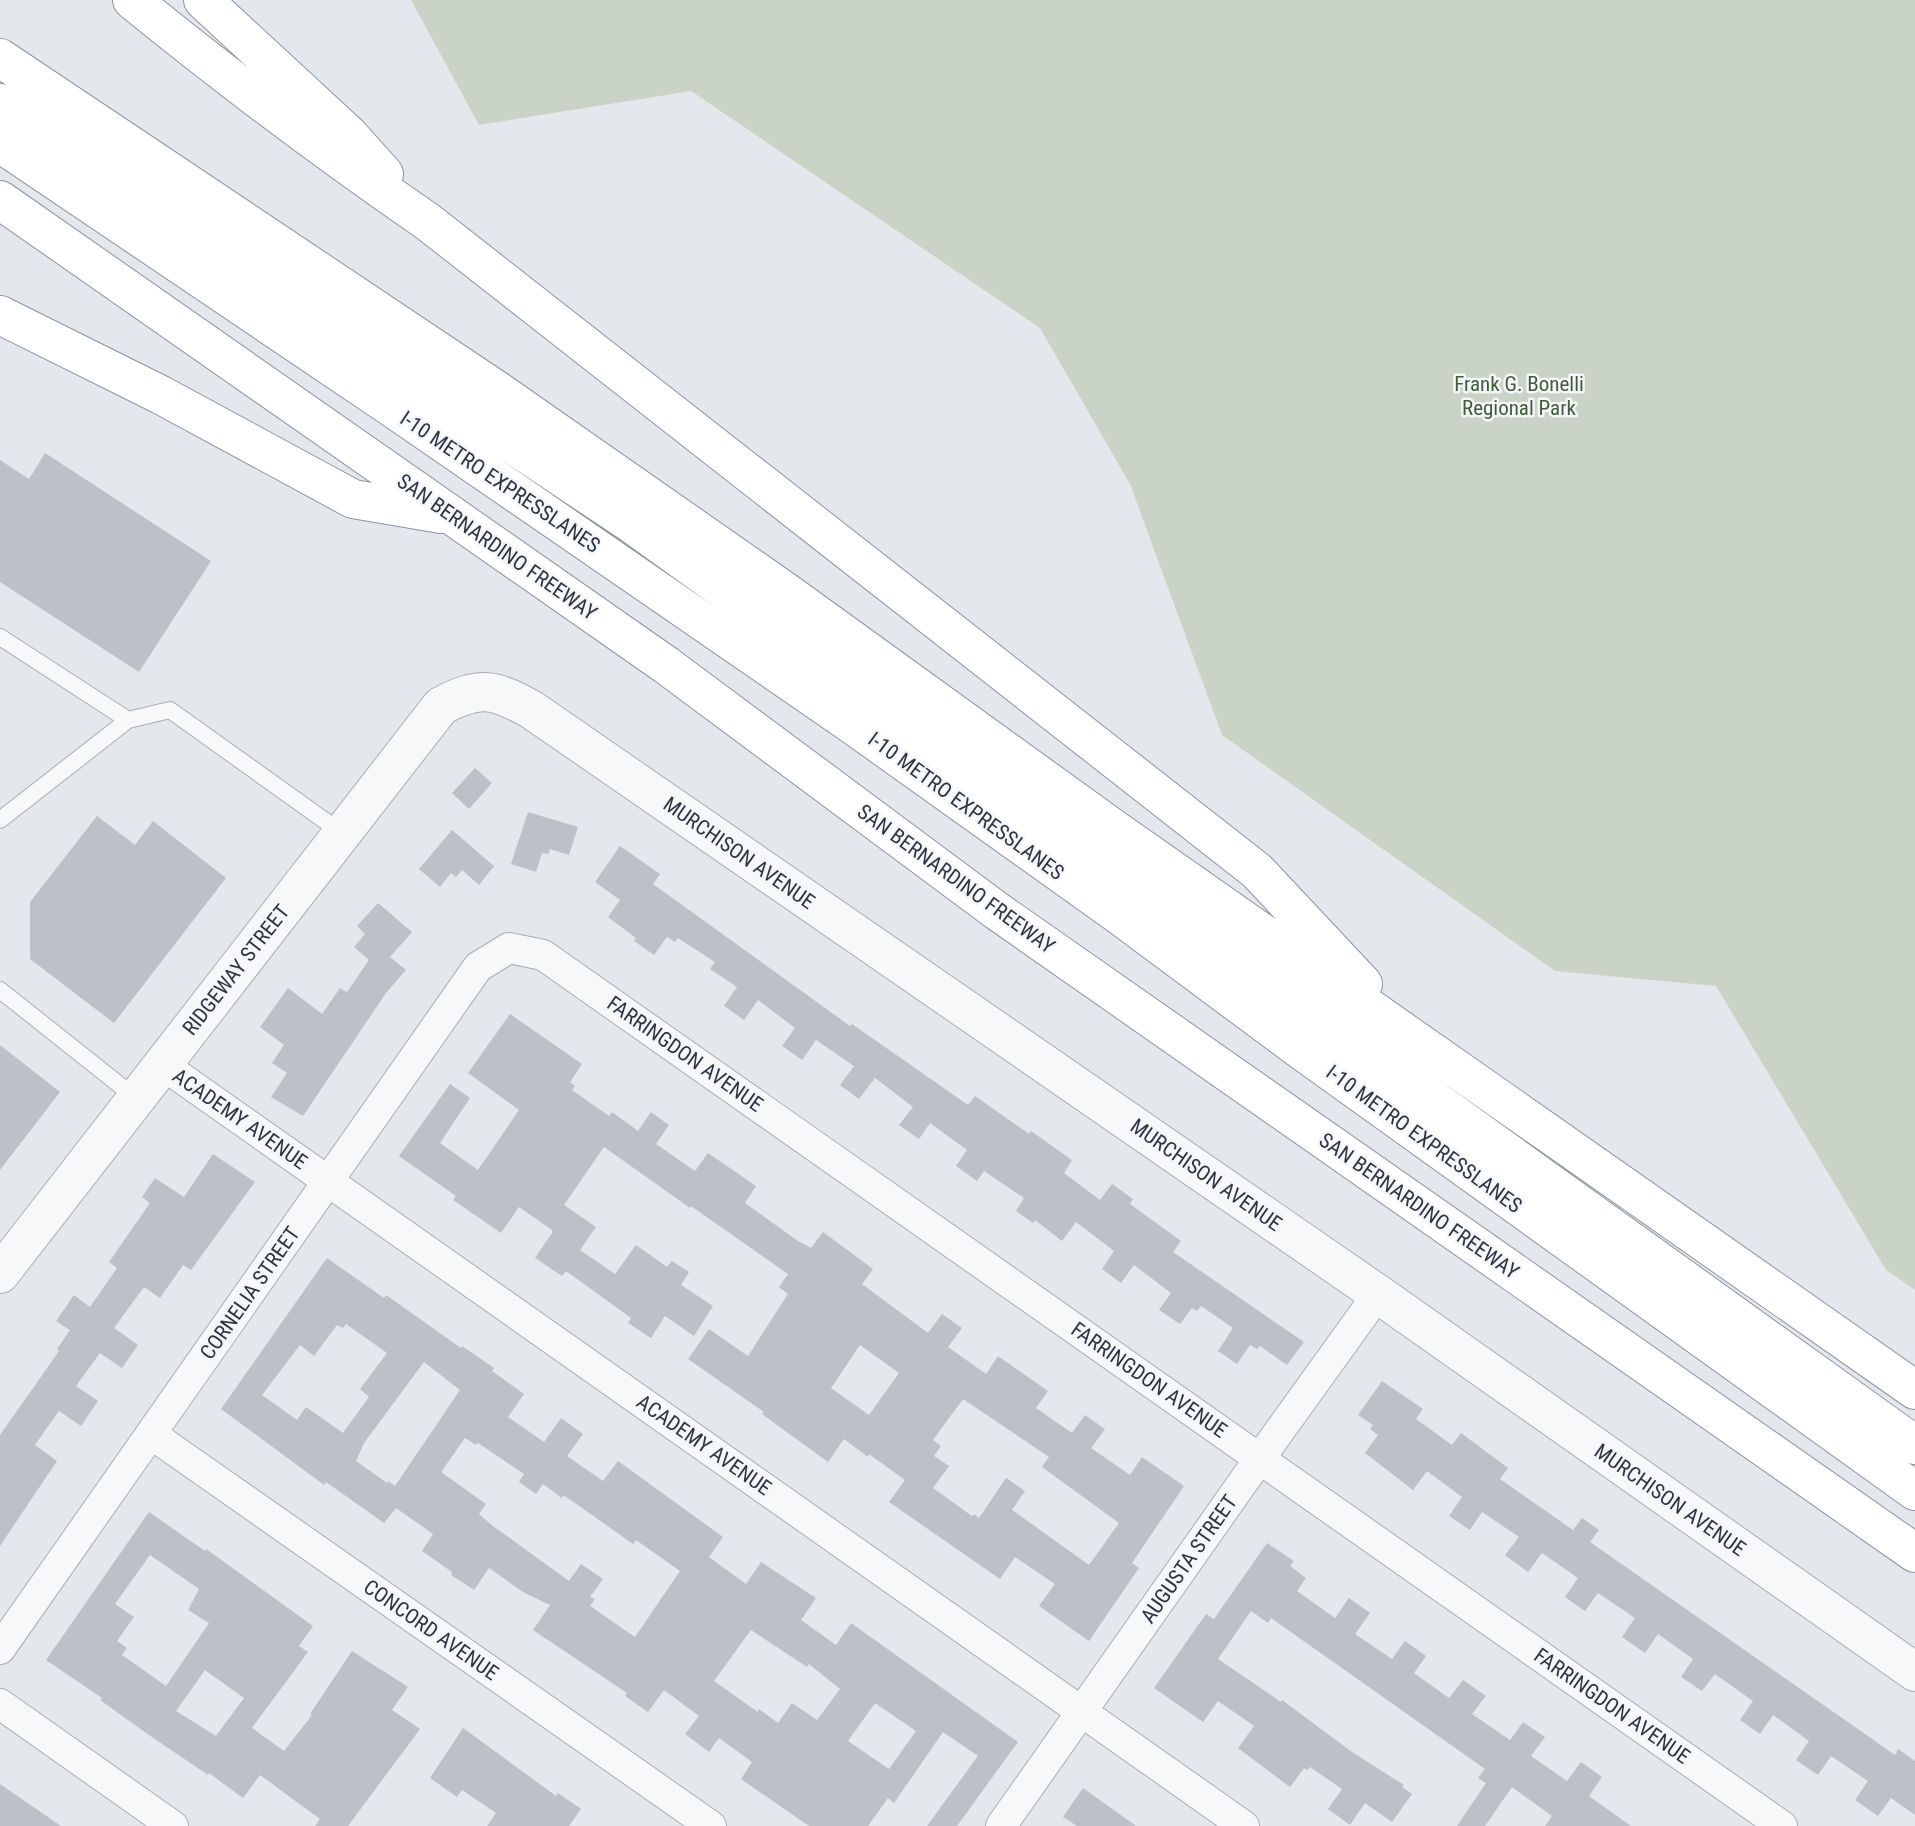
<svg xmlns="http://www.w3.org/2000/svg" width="1915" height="1826" font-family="'Roboto Condensed',sans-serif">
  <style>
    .green { fill: #cad4c6 }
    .building { fill: #bcc0c8; fill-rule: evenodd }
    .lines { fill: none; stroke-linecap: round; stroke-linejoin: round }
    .service-casing { stroke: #a9aeb5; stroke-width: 18 }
    .minor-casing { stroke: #a9aeb5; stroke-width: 32 }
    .tertiary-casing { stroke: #a9aeb5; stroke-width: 40 }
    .motorway-casing { stroke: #8c95a1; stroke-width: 40 }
    .service { stroke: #f7f8f9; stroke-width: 16 }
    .minor { stroke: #f7f8f9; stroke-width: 30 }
    .tertiary { stroke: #f7f8f9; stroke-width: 38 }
    .motorway { stroke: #fff; stroke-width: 38 }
    .labels { text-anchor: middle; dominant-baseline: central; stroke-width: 5; stroke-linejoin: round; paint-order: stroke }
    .park-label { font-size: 21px; fill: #425d3b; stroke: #f4f6f8 }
    .street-label { font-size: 21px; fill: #2d3542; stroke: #f4f6f8 }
  </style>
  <rect width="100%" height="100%" fill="#e4e7eb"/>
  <!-- green -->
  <path class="green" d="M411,0H1915V1290L1886,1270L1716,986L1555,971L1222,735L1130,484L1040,328L691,91L479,125Z"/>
  <!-- building -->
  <path class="building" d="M45,453L211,561L139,672L0,582V460L29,479Z
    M475,768L492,783L469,809L452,793Z
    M528,812L578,827L569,855L550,849L549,854L542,853L536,872L511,864Z
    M97,816L135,845L153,821L226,878L114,1023L30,959V902Z
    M452,830L494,866L479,885L462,870L456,877L451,873L440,887L419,869Z
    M620,846L660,874L653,884L850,1026L852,1024L968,1105L975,1096L1029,1134L1031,1131L1072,1160L1064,1173L1100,1200L1112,1184L1133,1199L1130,1204L1181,1241L1173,1252L1304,1342L1287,1365L1260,1346L1257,1349L1250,1345L1237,1364L1218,1351L1233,1328L1201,1306L1197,1311L1192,1308L1180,1324L1159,1310L1171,1293L1134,1265L1121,1283L1102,1269L1114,1251L1076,1222L1062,1241L1035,1220L1033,1223L1016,1211L1024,1198L984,1171L977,1181L956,1166L967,1150L930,1123L919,1139L899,1125L913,1107L875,1078L859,1099L840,1085L854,1066L816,1040L802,1060L782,1046L795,1028L758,1000L744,1020L724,1006L737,987L710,969L715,962L678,938L675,942L667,937L654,955L634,941L636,938L608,917L620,900L595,882Z
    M378,903L412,932L390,957L406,970L386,993L303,1116L271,1097L287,1073L272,1063L284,1045L260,1027L288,988L322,1014L340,988L347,992L369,960L354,947L365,934L357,926Z
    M510,1014L582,1064L570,1082L575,1086L572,1090L609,1116L612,1112L638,1131L651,1112L669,1125L656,1144L695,1171L708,1153L756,1186L745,1203L798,1241L811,1248L823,1232L873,1269L862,1284L928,1333L942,1314L962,1328L948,1347L986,1374L998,1356L1048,1391L1036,1408L1072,1433L1085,1415L1105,1429L1091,1448L1130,1475L1142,1457L1184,1486L1132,1563L1139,1568L1089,1641L1039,1606L1055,1584L1015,1557L1000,1579L889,1502L905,1480L869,1454L868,1457L844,1439L828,1462L762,1414L764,1412L688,1359L709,1329L748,1356L788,1294L779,1287L788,1274L691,1206L690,1208L604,1147L564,1205L596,1227L580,1250L615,1274L636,1245L667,1267L672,1261L689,1272L681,1285L713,1306L694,1336L665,1316L651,1338L628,1323L631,1318L566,1271L562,1276L535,1258L552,1233V1230L519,1207L501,1233L453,1200L456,1196L399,1156L450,1084L470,1098L440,1143L478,1170L519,1110L468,1073ZM860,1345L899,1373L869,1415L831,1388ZM963,1399L1049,1457L1042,1467L1119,1523L1089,1565L1012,1510L1025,1491L1006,1478L979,1518L974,1514L972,1516L933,1488L949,1466L934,1456L941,1446L933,1440Z
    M0,1045L60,1092L0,1170Z
    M213,1154L255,1182L191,1270L183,1265L160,1298L144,1287L114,1328L138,1345L122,1368L100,1353L76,1386L98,1401L81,1426L59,1411L35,1445L57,1461L0,1546V1435L59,1351L57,1349L70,1330L56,1321L74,1295L90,1307L117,1268L109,1262L150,1203L142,1197L155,1178L184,1197Z
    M327,1258L384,1298L386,1295L461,1348L462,1346L494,1368L492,1371L524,1394L508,1417L544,1442L561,1418L583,1434L567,1456L603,1481L618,1461L723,1537L709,1557L746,1584L761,1562L816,1598L801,1620L836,1645L851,1623L1018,1742L957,1826H927L978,1756L943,1732L894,1803L888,1798L868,1826H809L741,1779L752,1762L719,1738L709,1752L685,1734L699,1716L664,1690L648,1712L625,1696L627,1693L533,1630L550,1605L523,1592L489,1568L474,1590L451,1575L452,1572L422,1551L433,1534L396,1508L384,1523L326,1482L324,1485L221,1409ZM346,1324L387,1353L360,1389L369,1397L343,1433L306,1407L297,1420L262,1395L300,1345L314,1356L337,1325L343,1328ZM424,1362L460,1390L395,1486L388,1481L387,1483L356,1461L364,1443ZM465,1438L476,1445L478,1443L524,1474L519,1482L536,1494L543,1484L562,1498L563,1495L575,1503L633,1544L636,1540L680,1571L635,1637L590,1606L595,1599L590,1597L603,1579L581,1564L569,1581L493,1526L479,1514L486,1504L441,1472ZM751,1630L807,1667L809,1664L840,1689L817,1720L792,1703L778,1723L759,1709L758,1712L714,1681ZM875,1703L916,1731L889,1769L848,1741Z
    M1382,1381L1423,1409L1416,1419L1452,1445L1461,1433L1508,1468L1500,1479L1573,1530L1582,1518L1599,1530L1590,1542L1895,1755L1898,1749L1915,1761V1815L1891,1798L1878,1816L1855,1800L1868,1781L1831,1756L1818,1775L1796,1760L1809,1741L1773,1715L1760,1734L1740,1720L1753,1701L1715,1674L1702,1691L1681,1677L1693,1659L1658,1634L1645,1653L1622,1637L1635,1618L1598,1593L1585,1611L1565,1597L1578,1578L1542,1553L1528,1572L1505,1555L1519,1537L1482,1512L1470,1530L1449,1516L1462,1497L1427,1471L1413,1490L1365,1453L1378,1435L1370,1429L1373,1425L1358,1415Z
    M149,1512L205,1551L206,1549L313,1626L299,1646L308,1652L252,1728L284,1751L312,1715L310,1714L352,1651L408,1687L392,1710L420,1729L348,1826H315L320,1819L260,1775L243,1798L209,1773L208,1775L149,1735L100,1700L102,1698L46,1660ZM150,1555L199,1589L188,1610L209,1623L166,1686L122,1655L127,1648L117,1641L134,1617L115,1604ZM205,1670L244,1698L216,1736L176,1711Z
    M1267,1543L1294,1561L1290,1566L1306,1578L1297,1591L1335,1618L1349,1598L1370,1613L1355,1634L1392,1659L1405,1641L1426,1656L1414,1673L1449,1698L1463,1680L1486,1696L1472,1714L1510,1740L1523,1722L1545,1737L1531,1756L1567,1781L1581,1762L1602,1777L1589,1796L1631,1826H1545L1552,1816L1512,1787L1485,1826H1457L1486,1783L1478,1778L1485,1769L1271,1618L1268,1623L1251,1611L1218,1659L1281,1702L1282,1700L1352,1752L1404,1785L1402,1787L1412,1794L1392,1822L1365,1803L1350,1825L1328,1809L1342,1789L1310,1767L1307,1770L1304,1768L1290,1787L1238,1748L1254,1726L1218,1701L1203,1722L1154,1688L1206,1614L1214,1619Z
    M463,1728L556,1796L558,1793L581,1809L569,1826H487L496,1813L462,1790L457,1797L430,1778Z
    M0,1784L61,1826H0Z
    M1083,1788L1136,1826H1077L1063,1817Z"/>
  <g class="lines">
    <defs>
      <path id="service" d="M0,637L128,720
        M0,820L128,720L170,710L342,833
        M0,990L136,1098"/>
      <path id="minor" d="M163,1065L1244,1826
        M151,1434L711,1826
        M0,1649L478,967L509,948L543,955L1782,1826
        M0,1704L173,1826
        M1001,1826L1260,1458L1378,1294"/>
      <path id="tertiary" d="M0,1274L441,706C480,685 495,689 532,710L1378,1294L1915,1672"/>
      <path id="motorway" d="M132,0C228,78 326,152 428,222L1257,871L1363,984
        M203,0L349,135L384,174
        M0,58L498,391L786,592L1114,829L1915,1390
        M0,103L632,524L1915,1445
        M0,143L391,407L850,723L1119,915L1298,1048L1915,1491
        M0,200L666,665L997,911L1915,1553
        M0,315L161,395L353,499L441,514"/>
    </defs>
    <!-- service casing -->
    <use href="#service" class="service-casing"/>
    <!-- minor casing -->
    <use href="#minor" class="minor-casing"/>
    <!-- tertiary casing -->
    <use href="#tertiary" class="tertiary-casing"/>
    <!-- motorway casing -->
    <use href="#motorway" class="motorway-casing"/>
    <!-- service -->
    <use href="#service" class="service"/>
    <!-- minor -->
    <use href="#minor" class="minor"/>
    <!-- tertiary -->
    <use href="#tertiary" class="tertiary"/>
    <!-- motorway -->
    <use href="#motorway" class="motorway"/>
  </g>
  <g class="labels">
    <!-- park labels -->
    <g class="park-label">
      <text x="1519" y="384">Frank G. Bonelli<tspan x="1519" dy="24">Regional Park</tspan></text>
    </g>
    <!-- street labels -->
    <g class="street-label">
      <text transform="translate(500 482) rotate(34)">I-10 METRO EXPRESSLANES</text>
      <text transform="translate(497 547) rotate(35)">SAN BERNARDINO FREEWAY</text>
      <text transform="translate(966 806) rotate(36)">I-10 METRO EXPRESSLANES</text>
      <text transform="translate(739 853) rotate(35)">MURCHISON AVENUE</text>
      <text transform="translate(956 879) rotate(36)">SAN BERNARDINO FREEWAY</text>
      <text transform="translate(236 970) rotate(-52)">RIDGEWAY STREET</text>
      <text transform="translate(685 1054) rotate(35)">FARRINGDON AVENUE</text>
      <text transform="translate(240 1119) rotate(35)">ACADEMY AVENUE</text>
      <text transform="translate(1424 1139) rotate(36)">I-10 METRO EXPRESSLANES</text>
      <text transform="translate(1206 1175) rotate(35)">MURCHISON AVENUE</text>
      <text transform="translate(1419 1206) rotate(35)">SAN BERNARDINO FREEWAY</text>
      <text transform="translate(250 1293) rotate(-55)">CORNELIA STREET</text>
      <text transform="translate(1149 1380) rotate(35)">FARRINGDON AVENUE</text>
      <text transform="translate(704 1445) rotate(35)">ACADEMY AVENUE</text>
      <text transform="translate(1670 1500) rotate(35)">MURCHISON AVENUE</text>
      <text transform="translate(1189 1559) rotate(-55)">AUGUSTA STREET</text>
      <text transform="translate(431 1630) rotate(35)">CONCORD AVENUE</text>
      <text transform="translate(1612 1706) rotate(35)">FARRINGDON AVENUE</text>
    </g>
  </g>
</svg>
